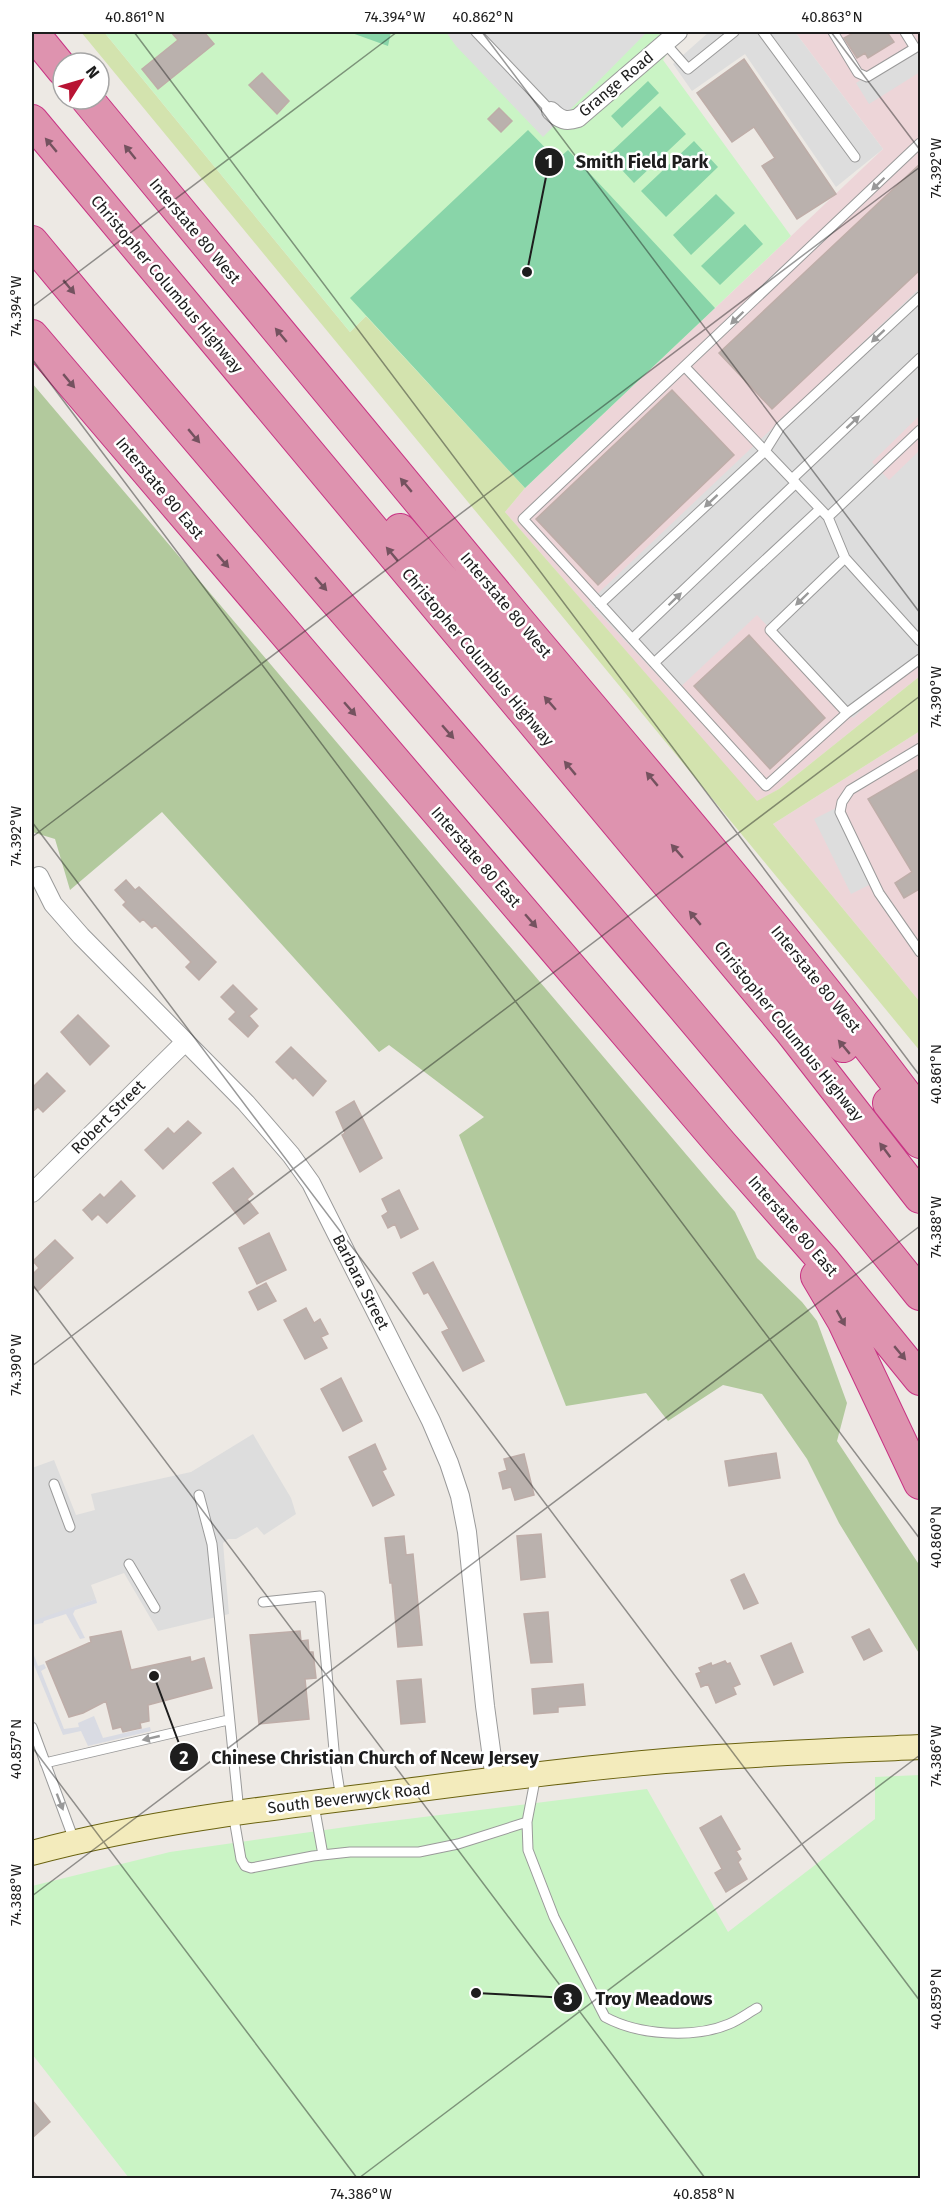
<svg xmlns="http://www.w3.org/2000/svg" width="952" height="2210" font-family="'Fira Sans',sans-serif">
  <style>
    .commercial { fill: #edd5d8 }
    .grass { fill: #d3e3ae }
    .forest { fill: #b2c99d }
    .park { fill: #caf4c5 }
    .pitch { fill: #89d5a9 }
    .parking { fill: #ddd }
    .plaza { fill: #d9dbe3 }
    .building { fill: #bab1ad; stroke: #beada8; stroke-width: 1.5 }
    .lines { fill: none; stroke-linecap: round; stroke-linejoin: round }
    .lane-casing { stroke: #9a9a9a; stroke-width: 11 }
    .street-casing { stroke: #9a9a9a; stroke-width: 20 }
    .secondary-casing { stroke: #6a620f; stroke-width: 26 }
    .highway-casing { stroke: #c83484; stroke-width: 34 }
    .lane { stroke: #fff; stroke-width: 9 }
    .street { stroke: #fff; stroke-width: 18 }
    .secondary { stroke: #f3ebbc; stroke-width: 24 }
    .highway { stroke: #de93af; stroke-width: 32 }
    .oneway { fill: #74525f }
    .oneway2 { fill: #999 }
    .ticks { fill: none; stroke: #1d1d1d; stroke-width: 1.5; stroke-opacity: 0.45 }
    .labels { text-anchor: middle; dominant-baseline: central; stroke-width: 5; stroke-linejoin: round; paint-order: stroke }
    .street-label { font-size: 16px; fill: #1d1d1d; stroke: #fff }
    .leader { fill: none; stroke: #1d1d1d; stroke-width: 2 }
    .callout-dot { fill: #1d1d1d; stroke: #fff; stroke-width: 2 }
    .mark-label { font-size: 18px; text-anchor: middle; font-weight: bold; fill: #fff }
    .callout-label { font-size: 18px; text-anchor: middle; font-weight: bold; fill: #1d1d1d; stroke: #fff; stroke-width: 5; stroke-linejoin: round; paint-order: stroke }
    .neatline { fill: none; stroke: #1d1d1d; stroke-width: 2 }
    .ticks-label { font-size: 15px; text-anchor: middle; fill: #1d1d1d }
  </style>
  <rect width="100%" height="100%" fill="#ede9e4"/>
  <!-- commercial -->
  <path class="commercial" d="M795,32H920V676L779,789L757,802L505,512L525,488L883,149Z
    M920,731V1002L773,824Z"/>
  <!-- grass -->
  <path class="grass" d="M81,32H104L350,332L366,316L525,488L505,512L757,801L779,789L920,676V731L773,824L920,1002V1051Z"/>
  <!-- forest -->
  <path class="forest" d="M32,383L735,1212L757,1258L802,1302L817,1321L847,1403L837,1441L920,1566V1655L839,1523L807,1459L762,1394L723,1385L668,1421L646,1393L566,1406L459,1135L484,1117L389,1045L379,1052L162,812L70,890L55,839L32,832Z"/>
  <!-- park -->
  <path class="park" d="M104,32H681L663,60L791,236L525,488L366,316L350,332Z
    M920,1775V2178H129L32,2054V1886L170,1852L367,1824L647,1789L728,1932L875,1819V1777Z"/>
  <!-- pitch -->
  <path class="pitch" d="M349,32H391L388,46Z
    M648,81L659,93L622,128L611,116Z
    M660,106L686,134L634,183L608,155Z
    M528,130L557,160L568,150L715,308L525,488L350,298Z
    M694,141L718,167L666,217L641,191Z
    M716,194L735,213L691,255L673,235Z
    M745,224L763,244L720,285L701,266Z"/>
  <!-- parking -->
  <path class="parking" d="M446,32H647L543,137L456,46Z
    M709,32H795L883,149L836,187L745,54L692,91L673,64Z
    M920,42V72L869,104L856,83Z
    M920,288V415L872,462L889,480L920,450V655L853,718L757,615L674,693L589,602Z
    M836,808L873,883L851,894L814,819Z
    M253,1434L291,1498L296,1514L264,1535L257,1527L236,1539H228L223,1543L229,1614L158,1631L124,1573L91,1585L96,1599L32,1622V1468L54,1460L76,1515L95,1510L91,1494L191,1472Z"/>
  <!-- plaza -->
  <path class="plaza" d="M96,1599L97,1603L75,1610L73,1614L85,1638L80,1639L66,1614L44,1621L43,1623L32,1625V1621Z
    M32,1650L38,1666L44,1664L46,1668L41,1671L64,1729L79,1727L78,1723L94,1716L103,1738L150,1727L151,1731L88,1746L81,1731L63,1735L32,1660Z"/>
  <!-- building -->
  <path class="building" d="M171,32H204L214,44L158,89L142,69L178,40Z
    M855,32H887L894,42L868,58L865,53L857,58L844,38Z
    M744,59L836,194L797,219L762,166L775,158L754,127L732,142L697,93Z
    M262,73L289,101L277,114L249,85Z
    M499,108L512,121L501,132L488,119Z
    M921,163V269L772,409L719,353Z
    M672,390L734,455L598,585L536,519Z
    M749,635L825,718L770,769L694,686Z
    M921,768V888L904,898L895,883L912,872L868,799Z
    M126,880L135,890L139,887L216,962L199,980L186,967L191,962L155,925L152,928L143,919L140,922L123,905L126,902L115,890Z
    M233,985L257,1009L249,1016L258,1026L248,1037L229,1019L236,1012L221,997Z
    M78,1015L109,1046L90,1065L61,1032Z
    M291,1047L326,1081L313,1096L295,1077L293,1079L276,1062Z
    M47,1073L65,1091L43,1112L38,1107L32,1112V1088Z
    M354,1101L382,1158L360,1172L342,1135L345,1133L336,1112Z
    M188,1121L201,1133L163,1169L145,1150L168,1128L174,1134Z
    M233,1168L253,1194L247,1199L258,1213L244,1224L213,1183Z
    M121,1181L135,1196L107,1223L98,1214L92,1220L83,1210L100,1194L104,1198Z
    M399,1190L418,1229L401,1238L395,1224L388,1228L382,1216L388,1212L382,1199Z
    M269,1233L286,1270L257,1284L239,1248Z
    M55,1240L73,1258L38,1291L32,1285V1275L39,1268L33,1261Z
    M433,1262L484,1361L463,1371L442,1332L449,1329L428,1292L424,1294L413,1273Z
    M266,1283L276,1301L258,1310L249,1292Z
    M306,1308L314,1323L320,1319L328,1334L321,1337L327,1348L305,1359L284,1320Z
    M341,1378L362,1421L343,1431L321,1389Z
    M375,1444L386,1469L382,1471L394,1495L373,1506L349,1457Z
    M776,1453L780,1478L729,1486L725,1461Z
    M524,1454L534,1495L515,1500L511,1487L503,1489L499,1473L507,1470L504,1459Z
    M541,1534L545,1577L521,1580L517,1536Z
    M404,1536L406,1555L413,1554L422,1645L398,1647L392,1583H390L385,1538Z
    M744,1574L758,1603L744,1609L731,1580Z
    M548,1612L552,1662L531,1663L524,1614Z
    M869,1629L882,1651L864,1660L852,1637Z
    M121,1631L131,1670L190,1657L191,1662L204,1658L212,1688L148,1705L149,1721L140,1723L141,1728L123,1732L121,1727L113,1729L106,1701L83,1713L69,1717L46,1662L91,1642L90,1637Z
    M300,1631L301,1641L308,1640L309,1652H313L316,1678L305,1679L309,1719L259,1724L250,1635Z
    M791,1643L803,1672L774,1685L761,1656Z
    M725,1661L727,1664L730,1663L740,1684L733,1687L736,1694L716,1703L708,1684L701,1687L696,1674L701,1672L699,1668L711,1663L712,1666Z
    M421,1679L425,1722L401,1724L397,1681Z
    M583,1684L585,1705L558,1707V1712L534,1714L532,1689Z
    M721,1816L740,1849L736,1851L741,1859L738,1862L747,1879L726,1892L715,1873L722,1869L700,1828Z
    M32,2100L50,2122L32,2138Z"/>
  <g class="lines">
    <defs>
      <path id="lane" d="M476,32L551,111
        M763,32L855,157
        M833,32L858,73L867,77L915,48L905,32
        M665,43L688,69L734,32
        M920,143L523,519L766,786L847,713L920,659
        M685,367L828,517L845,558L920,641
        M792,479L920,358
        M828,517L920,430
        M845,558L770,630L847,713
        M600,604L765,451L780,427L920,297
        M632,639L796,483
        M654,663L820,509
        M920,748L850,790L842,802L840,812L879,893L920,952
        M54,1484L70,1527
        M199,1495L212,1544L239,1812
        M129,1564L155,1608
        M263,1602L320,1596L335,1761L341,1799
        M32,1727L74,1840
        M45,1763L228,1720
        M536,1775L527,1822L528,1850L554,1917L605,2017C638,2035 693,2039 729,2024C739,2020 748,2013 757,2008
        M314,1805L323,1855
        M233,1813L241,1859L245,1866L251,1868L313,1856L350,1852H419L458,1844L527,1822"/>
      <path id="street" d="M551,111C560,120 566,122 578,118L678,32
        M39,876L53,904L81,936L246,1103L291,1155L311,1183L431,1421L449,1463L460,1496L467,1532L485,1706L495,1780
        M32,1193L185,1042"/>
      <path id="secondary" d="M32,1853C144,1823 260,1809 375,1795C468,1783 561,1770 654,1762C742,1754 832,1751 920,1747"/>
      <path id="highway" d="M32,32L63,70
        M87,99C229,273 372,446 516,618C653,781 792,943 920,1114
        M32,121L790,1030L920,1197
        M32,242C324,595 633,936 920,1294
        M32,336L721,1144L824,1261L920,1379
        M400,530L843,1046
        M889,1103L920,1142
        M817,1276L843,1320L920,1483"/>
    </defs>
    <!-- lane casing -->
    <use href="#lane" class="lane-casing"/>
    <!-- street casing -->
    <use href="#street" class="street-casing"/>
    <!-- secondary casing -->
    <use href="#secondary" class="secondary-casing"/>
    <!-- highway casing -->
    <use href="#highway" class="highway-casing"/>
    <!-- lane -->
    <use href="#lane" class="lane"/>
    <!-- street -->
    <use href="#street" class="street"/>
    <!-- secondary -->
    <use href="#secondary" class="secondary"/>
    <!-- highway -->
    <use href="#highway" class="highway"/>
  </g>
  <!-- one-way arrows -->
  <defs><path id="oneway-solid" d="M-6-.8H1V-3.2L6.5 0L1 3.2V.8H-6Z" transform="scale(1.5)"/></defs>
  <g class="oneway">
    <use href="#oneway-solid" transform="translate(51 145) rotate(-130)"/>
    <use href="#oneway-solid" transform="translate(130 152) rotate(-129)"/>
    <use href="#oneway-solid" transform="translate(69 287) rotate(50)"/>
    <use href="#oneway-solid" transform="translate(281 335) rotate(-130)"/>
    <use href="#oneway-solid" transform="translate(69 381) rotate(50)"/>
    <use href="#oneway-solid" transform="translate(194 436) rotate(50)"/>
    <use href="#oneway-solid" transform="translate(406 485) rotate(-130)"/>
    <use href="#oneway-solid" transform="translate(392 554) rotate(-130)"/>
    <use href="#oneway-solid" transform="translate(223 561) rotate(49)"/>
    <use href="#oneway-solid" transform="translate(321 584) rotate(49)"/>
    <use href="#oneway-solid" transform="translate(550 703) rotate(-131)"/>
    <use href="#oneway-solid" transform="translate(350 709) rotate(49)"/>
    <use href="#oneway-solid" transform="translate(448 732) rotate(49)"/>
    <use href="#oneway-solid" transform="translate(570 768) rotate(-130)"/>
    <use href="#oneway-solid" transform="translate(652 779) rotate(-130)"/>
    <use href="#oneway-solid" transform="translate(677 851) rotate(-131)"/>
    <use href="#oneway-solid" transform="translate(695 918) rotate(-130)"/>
    <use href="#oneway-solid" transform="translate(531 921) rotate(49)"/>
    <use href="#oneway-solid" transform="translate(844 1047) rotate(-130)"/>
    <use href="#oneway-solid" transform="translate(885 1150) rotate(-127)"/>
    <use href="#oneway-solid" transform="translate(841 1318) rotate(61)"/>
    <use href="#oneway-solid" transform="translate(900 1353) rotate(50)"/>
  </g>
  <g class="oneway2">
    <use href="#oneway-solid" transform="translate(878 184) rotate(136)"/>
    <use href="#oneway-solid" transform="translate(737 318) rotate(136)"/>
    <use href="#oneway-solid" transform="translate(878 336) rotate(137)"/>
    <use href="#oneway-solid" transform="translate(853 422) rotate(-43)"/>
    <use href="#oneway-solid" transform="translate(711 501) rotate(137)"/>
    <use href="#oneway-solid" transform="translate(675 599) rotate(-44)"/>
    <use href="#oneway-solid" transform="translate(802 599) rotate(136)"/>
    <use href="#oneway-solid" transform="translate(151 1738) rotate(167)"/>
    <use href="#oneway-solid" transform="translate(60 1802) rotate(69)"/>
  </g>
  <!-- ticks -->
  <path class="ticks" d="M134,32L920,1076M482,32L920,613M831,32L920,150M32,307L397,32M32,359L920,1539M32,822L920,2001M32,837L920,167M32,1284L705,2178M32,1366L920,696M32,1747L357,2178M32,1896L920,1226M359,2178L920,1755"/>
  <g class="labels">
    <!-- street labels -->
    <g class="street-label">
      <text transform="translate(616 84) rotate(-40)">Grange Road</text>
      <text transform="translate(195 231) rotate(50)">Interstate 80 West</text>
      <text transform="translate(167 284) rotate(50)">Christopher Columbus Highway</text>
      <text transform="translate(160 488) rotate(50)">Interstate 80 East</text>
      <text transform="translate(506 605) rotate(50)">Interstate 80 West</text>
      <text transform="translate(478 657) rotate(50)">Christopher Columbus Highway</text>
      <text transform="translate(476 857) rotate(49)">Interstate 80 East</text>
      <text transform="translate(816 979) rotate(51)">Interstate 80 West</text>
      <text transform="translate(789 1031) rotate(51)">Christopher Columbus Highway</text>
      <text transform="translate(108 1117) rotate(-45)">Robert Street</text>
      <text transform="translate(793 1226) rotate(49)">Interstate 80 East</text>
      <text transform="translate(361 1282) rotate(63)">Barbara Street</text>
      <text transform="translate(349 1798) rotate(-7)">South Beverwyck Road</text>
    </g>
  </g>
  <!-- callouts -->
  <path class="leader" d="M527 272L549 162M154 1676L184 1757M476 1993L568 1998"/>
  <g class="callout-dot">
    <circle cx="527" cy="272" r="6"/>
    <circle cx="154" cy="1676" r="6"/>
    <circle cx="476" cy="1993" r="6"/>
    <circle cx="549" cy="162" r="15"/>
    <circle cx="184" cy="1757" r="15"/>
    <circle cx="568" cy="1998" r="15"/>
  </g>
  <g class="mark-label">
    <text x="549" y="168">1</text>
    <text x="184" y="1764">2</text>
    <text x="568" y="2005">3</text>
  </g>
  <g class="callout-label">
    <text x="642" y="168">Smith Field Park</text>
    <text x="375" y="1764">Chinese Christian Church of Ncew Jersey</text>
    <text x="654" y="2005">Troy Meadows</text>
  </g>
  <!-- border -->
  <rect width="952" height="2210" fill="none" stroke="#ffffff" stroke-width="66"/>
  <!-- north arrow -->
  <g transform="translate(81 81) rotate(53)"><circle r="28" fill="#ffffff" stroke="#a5a5a5" stroke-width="1.5"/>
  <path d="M0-4.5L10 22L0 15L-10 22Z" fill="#b81333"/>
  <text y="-9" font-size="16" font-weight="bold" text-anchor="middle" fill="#1d1d1d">N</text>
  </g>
  <rect x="33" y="33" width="886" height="2144" class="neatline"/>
  <g class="ticks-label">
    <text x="135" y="22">40.861°N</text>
    <text x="395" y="22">74.394°W</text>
    <text x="483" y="22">40.862°N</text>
    <text x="832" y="22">40.863°N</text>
    <text transform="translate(936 168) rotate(-90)" y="5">74.392°W</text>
    <text transform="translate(16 306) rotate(-90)" y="5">74.394°W</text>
    <text transform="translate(936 697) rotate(-90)" y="5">74.390°W</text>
    <text transform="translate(16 836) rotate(-90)" y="5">74.392°W</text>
    <text transform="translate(936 1074) rotate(-90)" y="5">40.861°N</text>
    <text transform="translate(936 1227) rotate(-90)" y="5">74.388°W</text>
    <text transform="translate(16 1365) rotate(-90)" y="5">74.390°W</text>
    <text transform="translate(936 1537) rotate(-90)" y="5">40.860°N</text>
    <text transform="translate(16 1749) rotate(-90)" y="5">40.857°N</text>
    <text transform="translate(936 1756) rotate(-90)" y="5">74.386°W</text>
    <text transform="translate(16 1895) rotate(-90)" y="5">74.388°W</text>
    <text transform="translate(936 1999) rotate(-90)" y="5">40.859°N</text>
    <text x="361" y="2199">74.386°W</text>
    <text x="704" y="2199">40.858°N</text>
  </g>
</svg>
